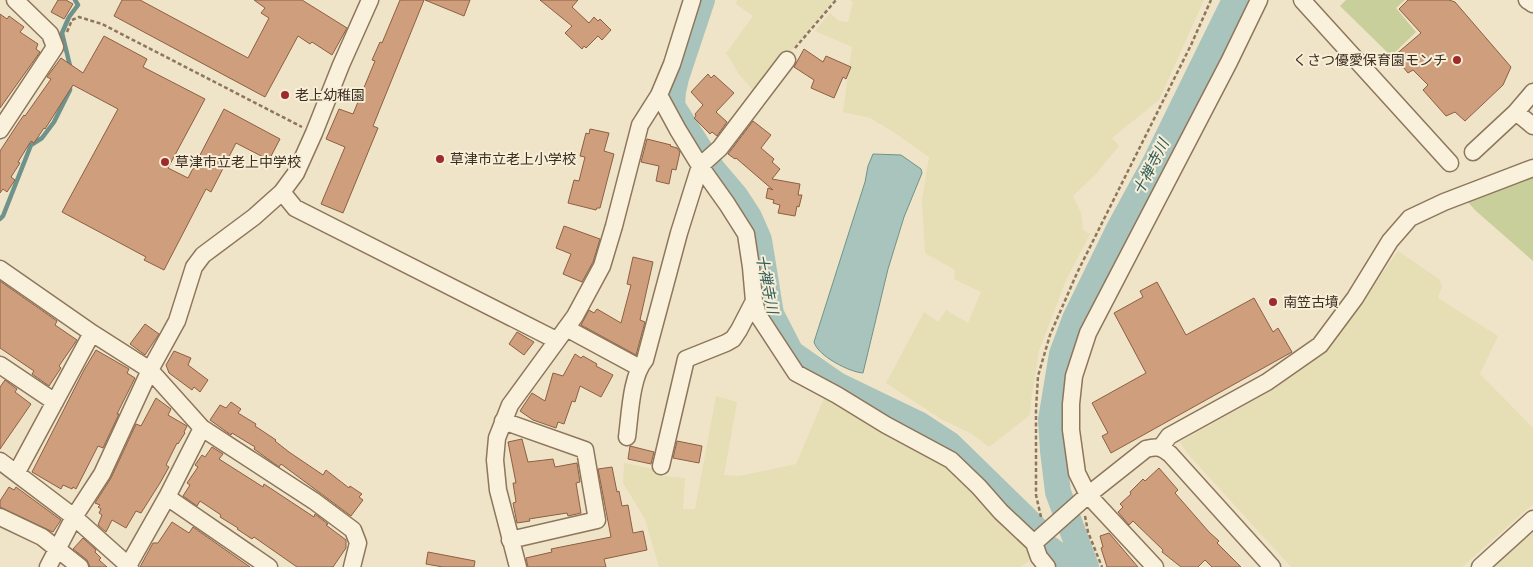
<svg xmlns="http://www.w3.org/2000/svg" width="1533" height="567" font-family="'Roboto Serif','Noto Sans JP',serif">
  <style>
    .farmland { fill: #e6deb5 }
    .green { fill: #c9cf9b }
    .water { fill: #a9c4bc; stroke: #6f938a }
    .lines { fill: none; stroke-linecap: round; stroke-linejoin: round }
    .stream { stroke: #6f938a; stroke-width: 4.5 }
    .river { stroke: #a9c4bc; stroke-width: 26 }
    .building { fill: #cf9f7d; stroke: #8d5f41 }
    .minor-casing { stroke: #8d765c; stroke-width: 19 }
    .path { stroke: #8d765c; stroke-width: 2.5; stroke-dasharray: 4 2.5; stroke-linecap: butt }
    .minor { stroke: #faf1dc; stroke-width: 16 }
    .poi-dot { fill: #9e2a2b; stroke: #f7eed8; stroke-width: 2 }
    .labels { text-anchor: middle; dominant-baseline: central; stroke-width: 4; stroke-linejoin: round; paint-order: stroke }
    .poi-label { font-size: 14px; fill: #3d2e20; stroke: #f7eed8; text-anchor: start }
    .water-label { font-size: 15px; font-style: italic; fill: #2f5d5a; stroke: #f7eed8 }
  </style>
  <rect width="100%" height="100%" fill="#f0e4c8"/>
  <!-- farmland -->
  <path class="farmland" d="M737,0H834L794,47L757,95L739,74L726,53L753,16L736,4Z
    M850,0H1204L1159,100L1112,138L1119,146L1095,175L1073,196L1081,213L1083,230L1090,234L1066,280L1039,351L1031,402L1030,415L989,447L972,434L941,419L886,383L924,312L938,322L946,310L968,323L981,292L954,279L955,270L925,253L922,200L929,157L895,133L870,118L843,112L852,47L815,31L830,13L839,21L848,22L853,2Z
    M1398,251L1439,279L1442,286L1438,298L1498,336L1480,374L1533,428V504L1462,567H1291L1187,453L1180,442L1267,393L1312,362L1349,320Z
    M716,396L737,402L724,475L739,476L796,464L825,396L946,463L1025,544L1031,554L1029,561L1020,567H659L645,519L623,483L624,463L663,471V476L685,478L683,509H695Z
    M1533,528V567H1490Z"/>
  <!-- green -->
  <path class="green" d="M1346,0H1405L1396,8L1416,32L1391,56L1340,6Z
    M1533,174V261L1476,211L1466,200Z"/>
  <!-- water -->
  <path class="water" d="M873,154L901,155L921,169L922,173L904,217L888,269L863,373C849,372 818,356 814,342L865,182L868,166Z"/>
  <g class="lines">
    <!-- stream -->
    <path class="stream" d="M71,70L62,33L69,17L78,5L75,0
      M0,219L3,216L31,145L42,138L54,122L70,90V85"/>
    <!-- river -->
    <path class="river" d="M702,0L676,78L673,91L672,106L713,170L736,197L749,217L759,240L771,314L791,353L837,385L920,425L949,444L1034,527
      M1050,549L1072,567
      M1086,567L1058,492L1053,451L1051,420L1062,354L1075,319L1119,229L1155,163L1235,0"/>
  </g>
  <!-- building -->
  <path class="building" d="M58,0H66L73,4L64,19L51,12Z
    M122,0H140L248,58L269,18L261,13L265,8L254,0H302L347,28L332,55L312,42L310,44L298,36L265,97L114,16Z
    M400,0H424L373,126L378,128L343,213L321,204L345,147L326,139L339,109L353,114L375,61L372,60L380,42L382,43Z
    M425,0H470L464,16Z
    M540,0H578L572,7L589,23L594,17L598,21L600,19L611,30L602,40L598,36L586,48L584,46L582,49L565,33L572,26Z
    M1408,0H1449L1455,2L1511,67L1503,85L1465,121L1455,112L1446,116L1423,90L1428,85L1413,70L1408,73L1394,56L1421,33L1399,9Z
    M0,14L7,19L9,16L24,27L20,32L38,44L36,49L40,52L0,108Z
    M104,36L147,59L143,67L205,99L168,168L188,178L224,109L280,139L269,160L236,143L211,192L206,189L164,270L144,260L146,257L62,212L118,109L73,85L45,129L44,128L34,143L31,141L18,162L20,163L11,177L15,180L7,192L3,189L0,193V151L19,122L24,115L25,116L51,79L47,77L61,58L83,73Z
    M804,49L823,62L826,56L851,67L846,79L843,77L834,98L811,88L814,80L794,67Z
    M708,74L711,78L714,75L734,93L716,112L727,122L717,136L712,132L710,134L694,118L696,116L695,114L703,105L691,92Z
    M753,121L771,135L761,148L774,159L772,162L780,169L772,179L800,184L798,195H802L799,207L797,206L795,216L778,213L780,205L773,203L774,200L766,198L768,188L773,190L736,158L735,159L728,154Z
    M590,129L609,133L604,151L614,154L600,208H597L596,210L568,203L574,180L579,181L585,157L580,156L586,133L589,134Z
    M647,139L671,145L670,146L677,148L680,152L676,170L672,169L669,184L656,181L659,166L641,162Z
    M564,226L600,239L593,262L582,282L563,274L571,254L556,248Z
    M633,257L653,262L640,320L645,322L636,355L581,325L589,310L594,313L597,309L621,323L631,285L627,284Z
    M0,281L57,321L55,325L77,340L59,366L61,368L49,386L32,374L34,371L0,348Z
    M1157,282L1186,335L1254,298L1273,332L1278,328L1292,352L1111,453L1102,436L1108,433L1092,403L1146,373L1114,313L1143,297L1140,291Z
    M145,324L159,334L145,355L130,344Z
    M517,332L534,342L524,355L509,344Z
    M96,350L129,369L127,373L135,378L117,414H119L103,448L98,446L76,489L73,487L72,489L63,485L61,489L32,472L84,370Z
    M174,351L191,358L188,365L208,380L200,392L194,387L192,390L169,373L166,365Z
    M575,354L581,358L583,356L597,364L596,366L613,375L601,397L580,386L575,402L572,401L564,424L558,422L556,428L533,420L520,411L532,393L545,401L553,373L563,376Z
    M5,380L17,389L15,392L31,404L0,449V387Z
    M156,398L171,409L168,415L187,426L184,432L185,433L178,444L177,443L166,465L169,467L160,483L141,513L136,511L126,528L112,520L106,532L98,525L102,515L99,513L101,509L98,507L100,505L95,503L111,478L136,424L141,426Z
    M231,402L241,409L238,413L256,424L255,426L276,440L275,441L289,452L323,475L326,470L349,488L350,486L362,494L359,497L363,500L351,516L281,464L279,467L254,449L255,447L232,433L231,435L210,420L220,405L226,408Z
    M522,439L528,462L553,459L555,467L577,463L580,482L576,483L581,513L568,516L567,513L529,519L530,521L517,523L513,503L516,502L513,483H516L508,442Z
    M677,441L702,446L699,463L673,458Z
    M630,446L654,452L651,464L628,459Z
    M212,447L223,454L219,459L263,487L264,484L314,517L315,514L328,524L326,525L346,540V548L333,567H297L254,537L252,539L237,529L238,528L220,517L221,515L200,501L197,506L183,496L190,485L187,483L198,467L195,465L202,455L205,457Z
    M612,467L617,492L619,491L622,506L628,505L633,533L643,531L647,550L604,559L606,567H528L526,558L552,552L551,549L611,537L598,469Z
    M1159,468L1178,490L1175,493L1209,532L1219,541L1217,543L1241,567H1212L1205,560L1198,567H1181L1162,552L1163,550L1133,521L1129,525L1118,512L1123,507L1120,504L1131,494L1130,492L1143,479L1145,481Z
    M9,487L14,490L16,487L61,520L53,532L0,507V501Z
    M172,522L189,533L193,527L250,567H140L153,543H158Z
    M1109,533L1138,567H1107L1101,548L1103,547L1100,536Z
    M83,538L96,550L95,552L101,558L99,560L107,567H90L87,560L73,549Z
    M428,552L475,561L474,567H443L426,564Z"/>
  <g class="lines">
    <defs>
      <path id="minor" d="M1302,0L1450,163
        M1527,0L1533,4
        M659,95L678,130L700,166L727,204L746,234L751,267L754,301L758,315L796,373L837,395L886,425L951,460L979,487L1001,512L1034,543L1039,557L1047,567
        M1516,112L1533,126
        M0,130L55,47L50,34L15,0
        M1473,152L1516,112L1533,92
        M282,192L295,208L556,340
        M0,269L92,333L150,370L202,428L314,501L353,530L358,543L352,567
        M566,328L640,368
        M0,365L55,402
        M503,421L585,450L597,520L510,540
        M627,437C630,415 631,376 645,360L679,233L700,166L720,148L787,60
        M1161,447L1169,436L1267,382L1320,345L1355,298L1390,241L1410,218L1444,202L1533,168
        M0,461L74,517L130,567
        M661,466L686,359L726,343L733,339L739,330L754,301
        M17,472L92,333
        M167,497L269,567
        M0,517L42,537L80,567
        M1034,543L1088,495L1146,449C1157,446 1161,447 1170,454L1272,567
        M128,566L167,497L202,428
        M48,567L74,517L102,474L150,370L177,321L194,267L203,255L254,217L282,192L296,173L314,133L341,65L370,0
        M518,567L498,490L495,460L497,438L510,405L575,316L602,266L614,226L640,125L659,95L672,64L692,0
        M1155,567L1088,495L1077,473L1071,430V404L1074,376L1088,333L1229,62L1259,0
        M1480,567L1533,519"/>
    </defs>
    <!-- minor casing -->
    <use href="#minor" class="minor-casing"/>
    <!-- path -->
    <path class="path" d="M67,32L72,20L79,17L102,24L302,127
      M795,48L836,0
      M1085,516L1088,532L1102,567
      M1041,517L1036,495V409L1038,376L1050,335L1077,273L1191,45L1211,0"/>
    <!-- minor -->
    <use href="#minor" class="minor"/>
  </g>
  <!-- markers -->
  <g class="poi-dot">
    <circle cx="1457" cy="60" r="5"/>
    <circle cx="285" cy="95" r="5"/>
    <circle cx="440" cy="159" r="5"/>
    <circle cx="165" cy="162" r="5"/>
    <circle cx="1273" cy="302" r="5"/>
  </g>
  <g class="labels">
    <!-- poi labels -->
    <g class="poi-label">
      <text x="1447" y="60" text-anchor="end">くさつ優愛保育園モンチ</text>
      <text x="295" y="95">老上幼稚園</text>
      <text x="450" y="159">草津市立老上小学校</text>
      <text x="175" y="162">草津市立老上中学校</text>
      <text x="1283" y="302">南笠古墳</text>
    </g>
    <!-- water labels -->
    <g class="water-label">
      <text transform="translate(1151 167) rotate(-63)">十禅寺川</text>
      <text transform="translate(767 284) rotate(79)">十禅寺川</text>
    </g>
  </g>
</svg>
